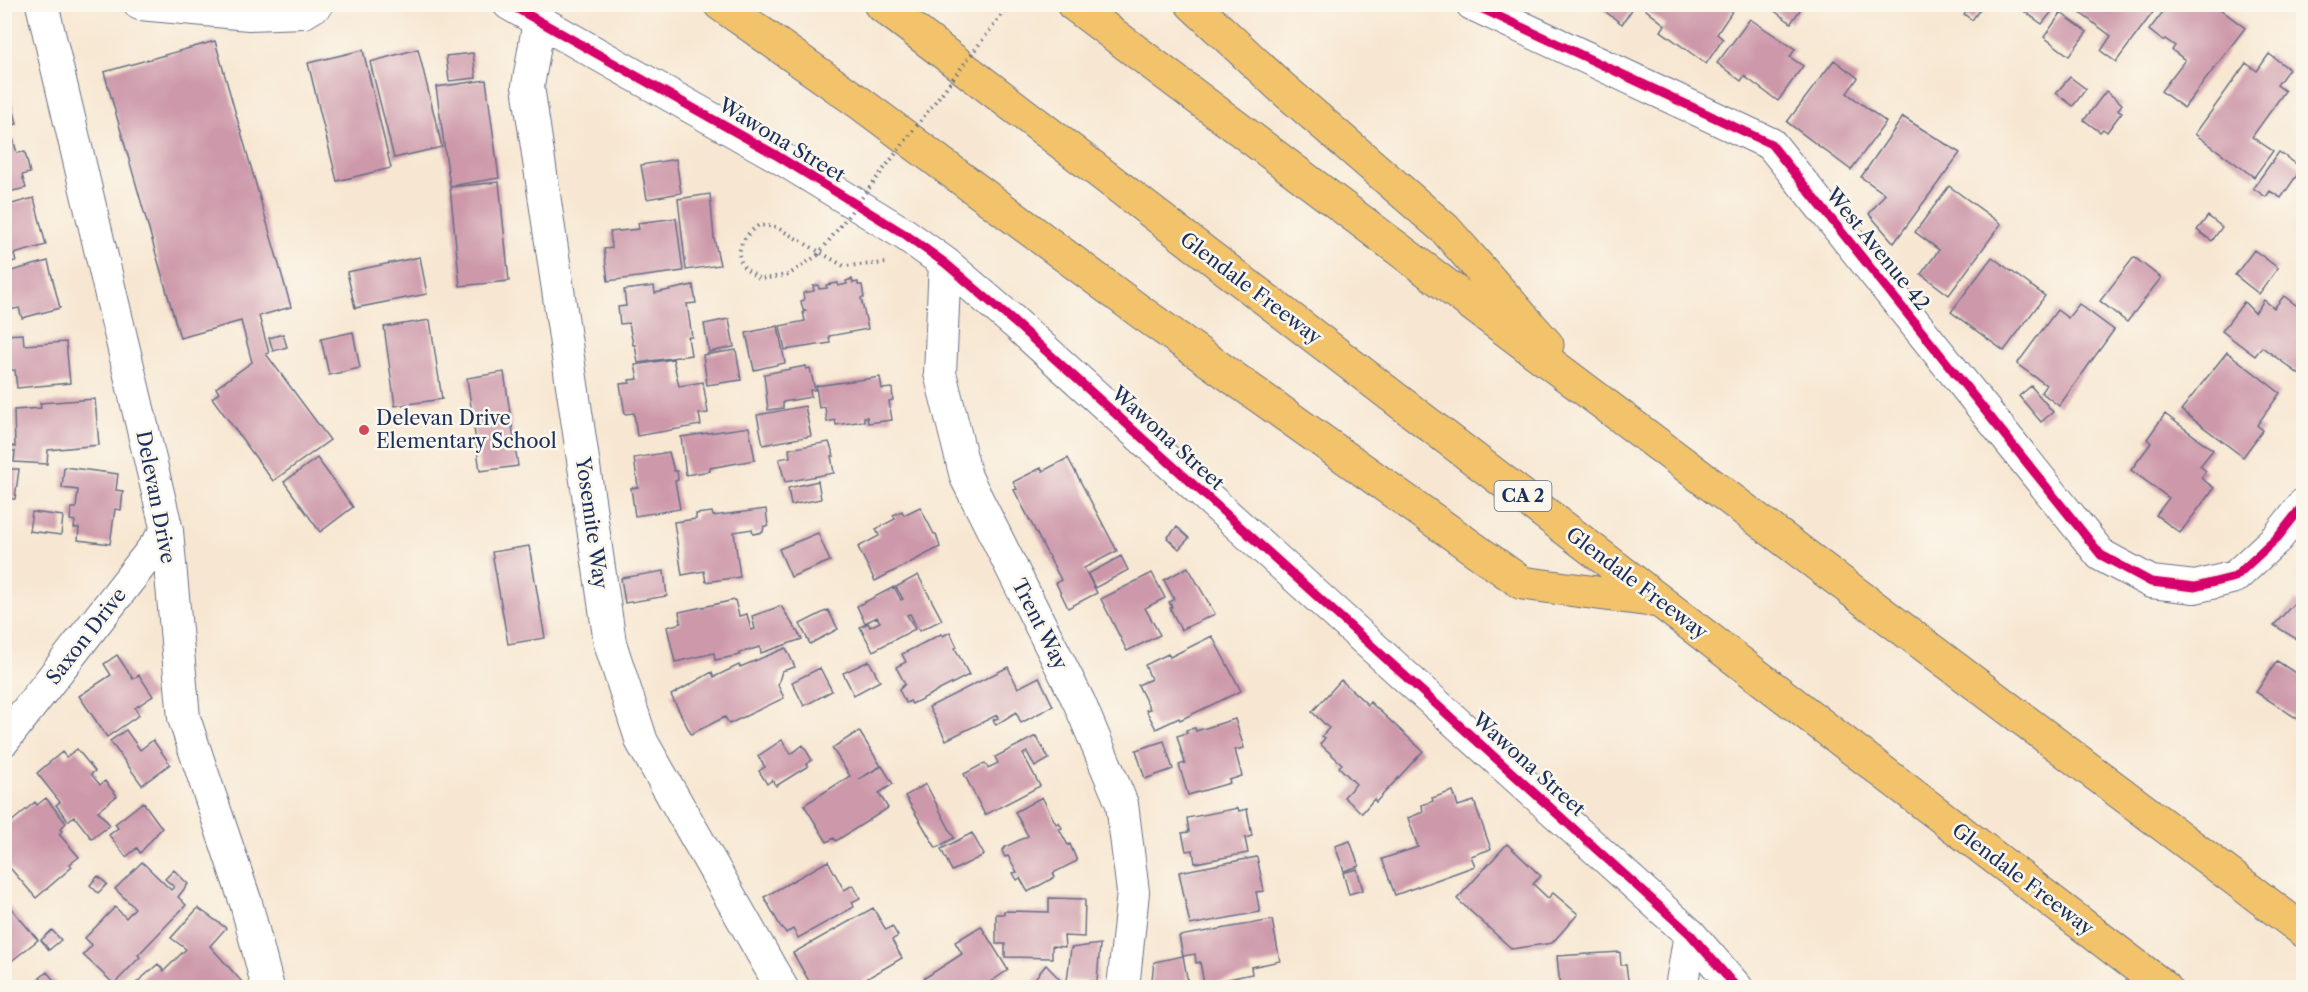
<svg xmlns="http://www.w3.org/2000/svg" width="2308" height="992" font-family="'Libre Caslon Text',serif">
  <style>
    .building { fill: #cd99aa }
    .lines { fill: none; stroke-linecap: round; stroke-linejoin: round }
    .street-casing { stroke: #686f87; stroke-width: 34 }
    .highway-casing { stroke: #686f87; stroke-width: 35 }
    .path { stroke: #686f87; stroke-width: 4; stroke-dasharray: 1.5 4.5; stroke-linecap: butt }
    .street { stroke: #fff; stroke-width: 32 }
    .highway { stroke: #f2c36a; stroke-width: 33 }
    .path-bridge { stroke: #686f87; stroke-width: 4; stroke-dasharray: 1.5 4.5; stroke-linecap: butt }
    .cycleway-casing { stroke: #fbf7ec; stroke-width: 13 }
    .cycleway { stroke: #d6006c; stroke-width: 9 }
    .poi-dot { fill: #d1495b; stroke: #fbf7ec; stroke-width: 2 }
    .labels { text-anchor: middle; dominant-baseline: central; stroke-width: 5; stroke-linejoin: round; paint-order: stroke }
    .shield { fill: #fbf7ec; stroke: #5e6b89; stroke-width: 1.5 }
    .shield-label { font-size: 18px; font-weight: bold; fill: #1b2f5e }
    .street-label { font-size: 20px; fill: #1b2f5e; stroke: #fbf7ec }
    .poi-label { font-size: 20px; fill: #1b2f5e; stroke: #fbf7ec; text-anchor: start }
  </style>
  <rect width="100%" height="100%" fill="#fbf7ec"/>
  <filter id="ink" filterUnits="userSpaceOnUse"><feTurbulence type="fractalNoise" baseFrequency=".0167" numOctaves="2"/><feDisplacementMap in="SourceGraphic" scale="12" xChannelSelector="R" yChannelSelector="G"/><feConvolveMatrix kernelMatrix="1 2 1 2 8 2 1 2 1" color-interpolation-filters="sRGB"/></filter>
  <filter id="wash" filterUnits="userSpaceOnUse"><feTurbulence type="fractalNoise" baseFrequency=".008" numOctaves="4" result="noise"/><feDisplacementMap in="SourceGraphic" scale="24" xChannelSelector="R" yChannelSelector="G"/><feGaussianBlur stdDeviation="1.35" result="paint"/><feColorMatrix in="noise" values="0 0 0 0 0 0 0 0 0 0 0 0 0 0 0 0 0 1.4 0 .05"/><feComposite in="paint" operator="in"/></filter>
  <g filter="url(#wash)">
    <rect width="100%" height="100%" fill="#f7e7d2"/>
    <g id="blocks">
      <!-- building -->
      <path class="building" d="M1595,4H1636L1622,24Z
        M1648,4H1737L1717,34L1723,39L1706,64L1661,31L1665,25L1645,9Z
        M1765,4H1804L1791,23Z
        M1971,4H1984L1972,20L1964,14Z
        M2014,4H2058L2042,24Z
        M2068,4H2163L2160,8L2157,7L2116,62L2101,51L2111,36Z
        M2169,4H2221L2222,6L2220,9L2245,28L2184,108L2161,91L2185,60L2172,50L2175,46L2165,39L2163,41L2149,30Z
        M2061,13L2087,32L2069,56L2044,37Z
        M1750,19L1795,49L1790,57L1803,66L1778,101L1744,76L1741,81L1717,63Z
        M215,41L291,307L259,316L269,353L266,354L330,440L273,481L212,398L219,393L216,388L252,362L241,321L180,338L104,72Z
        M418,49L442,147L394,158L370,62Z
        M363,50L391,168L337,181L308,63Z
        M473,53L476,78L449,81L446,56Z
        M2269,54L2289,69L2277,85L2285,91L2252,137L2273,151L2254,177L2195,134L2246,63L2257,71Z
        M1834,60L1858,78L1847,93L1886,122L1851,170L1787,122Z
        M2070,77L2086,89L2073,106L2056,93Z
        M486,80L499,178L450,186L436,87Z
        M9,91L17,124L8,126L9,131L5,132V92Z
        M2106,91L2122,104L2118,110L2122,112L2107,132L2103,129L2100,132L2084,120Z
        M1903,117L1960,153L1894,243L1869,214L1885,194L1861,177Z
        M13,139L17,153L25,152L30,173L22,175L26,188L4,193V141Z
        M2279,152L2302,168L2281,198L2270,191L2266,197L2253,188Z
        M676,159L681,193L647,199L641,165Z
        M499,182L509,281L460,286L450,187Z
        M1949,186L2001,224L1949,295L1921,274L1939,250L1915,232Z
        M710,194L714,238L720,265L686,270L678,199Z
        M34,198L46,245L14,254L16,261L4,263V206Z
        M2208,216L2222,227L2212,241L2197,230Z
        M676,218L683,271L608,281L604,249L612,248L610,232L639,229L638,223Z
        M2254,250L2278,268L2259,294L2235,275Z
        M420,257L427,294L355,308L347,272Z
        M1992,257L2045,296L2004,351L1951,312Z
        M2134,257L2161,278L2127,322L2100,301Z
        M48,261L60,308L22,318L19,308L9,310V306L4,308V273Z
        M852,279L853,283L858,282V285H862L864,298H861L868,329L829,336L830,343L785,350L780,326L805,321L803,312L806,311L803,310L801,301L804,300L803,293L814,291L813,286L818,285L819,289L827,288L826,285L838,283V286L847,284L846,281Z
        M693,285L696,303L687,304L692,337H688L691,355L638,363L635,345H633L629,323L620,324L618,307L626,306L624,290L654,286L655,293Z
        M2284,296L2300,308L2304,304V378L2262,347L2255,356L2222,331L2244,302L2255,313L2264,300L2274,308Z
        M2079,304L2114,330L2059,406L2041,392L2046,385L2017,364L2057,310L2068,318Z
        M729,319L734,347L709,352L704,324Z
        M430,320L442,399L395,406L384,327Z
        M778,326L785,363L754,370L746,333Z
        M353,332L360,368L329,375L321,339Z
        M23,334L24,345L66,342L70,383L17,388L15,370L4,371V335Z
        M283,334L287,347L273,351L269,338Z
        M736,350L741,380L707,385L703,355Z
        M2227,352L2280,393L2257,425L2263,430L2243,457L2181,410Z
        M673,359L679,386L703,382L708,413L699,414L701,425L637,436L634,413L625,414L620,384L630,383L629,380L638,379L635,365Z
        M806,366V369L810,368L815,390H810L811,397L783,402V408L768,410L764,374Z
        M504,372L518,466L480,471L467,378Z
        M880,377L882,389L892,388L893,400L889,401L892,420L868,423L867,417H864V421L836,425L835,420L827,422L825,407L819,408L816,386Z
        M2031,386L2053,412L2041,422L2019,396Z
        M95,399L99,445L48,450L47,464L14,462L15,451H11V446L15,447L14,410L41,408L40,403Z
        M805,406L811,436L763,445L757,415Z
        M2165,414L2213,450L2200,466L2206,471L2201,478L2214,488L2180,533L2156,515L2169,498L2131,470L2151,443L2147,439Z
        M749,427L755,460L710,468V471L686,475L681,437Z
        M829,442L834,456H831L834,473L785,482L779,459L790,457L789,449Z
        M669,452L674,471H677L678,480L675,481L680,509L635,516L631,488L638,487L634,458Z
        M317,458L353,507L320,532L284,482Z
        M1068,458L1117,551L1084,568L1097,593L1068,608L1056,583L1061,580L1014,490L1017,489L1013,482L1041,468L1043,471Z
        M64,467L118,474L116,490L123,491L121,510L115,509L110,544L78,540L79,528H74L75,521L70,520L71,508H76L78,490L62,488Z
        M4,469H19L15,499H4Z
        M818,481L821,499L791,505L788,488Z
        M920,507L934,534H936L940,547L875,581L858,547L879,536L876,529L895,519L893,515L902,511L904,515Z
        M766,509L768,526H764L763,532L753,534L752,529L734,532L740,577L706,582L704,571L682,575L674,522L696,519V514L712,512L713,516Z
        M32,512L63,516L61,535L29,531Z
        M1177,527L1189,538L1179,549L1167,538Z
        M818,533L830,561L791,577L779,549Z
        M529,546L545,638L508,644L492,552Z
        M1121,556L1128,570L1095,588L1088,574Z
        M1188,567L1215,614L1181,630L1170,608L1172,607L1169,602L1174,599L1164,580Z
        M664,571L667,596L625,603L621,578Z
        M1152,573L1165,598L1145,608L1160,635L1127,651L1101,599Z
        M918,575L942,620L919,631L910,614L907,615L915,629L873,651L860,627L868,623L870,627L880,622L877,617L865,623L857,606L894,587L901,600L903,599L896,587Z
        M735,600L739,616L747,614L751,630L755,629L752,616L781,606L802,639L761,653L760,647L739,653L740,655L715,660L714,653L675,662L667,627L681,623L679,612Z
        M2296,601L2304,609V644L2274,625Z
        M828,610L838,629L810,644L800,624Z
        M950,632L957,647L955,648L969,675L912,704L910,701L906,703L899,690L905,684L896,667L906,662L902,654L941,634L943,636Z
        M1212,636L1241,691L1180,720L1179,718L1156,729L1146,710L1150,709L1138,685L1151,679L1145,665L1168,654L1170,657Z
        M786,648L795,667L782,671L778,685L784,698L729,724L725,717L691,734L671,695L712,672L714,677L739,665L740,667Z
        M117,655L133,679L139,675L153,696L135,708L139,715L107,737L79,696L111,675L104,664Z
        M869,661L880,681L854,695L843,673Z
        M2277,661L2300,676L2304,671V723L2256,692Z
        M1008,667L1018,688L1039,677L1053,706L1021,723L1016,712L996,725L993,720L998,718L997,715L946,740L929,707Z
        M820,668L832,691L804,706L792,682Z
        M1341,680L1368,705L1370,702L1423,751L1376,802L1374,799L1362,813L1344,797L1356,784L1339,767L1342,764L1320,744L1325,738L1322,736L1329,728L1312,712Z
        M1235,719L1244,748L1235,750L1242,776L1229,780L1230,783L1188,795L1179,765L1185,763L1177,736L1187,733L1186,730L1195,728L1196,731Z
        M126,730L140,750L153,740L170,764L142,785L110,741Z
        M859,731L881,766L859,779L882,766L893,784L879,793L888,808L836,841L834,838L827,842L804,805L850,776L832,748Z
        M1036,736L1049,759L1035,767L1027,752L1023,754L1040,786L985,815L964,774L985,763L988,768L998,763L995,757Z
        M782,740L791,754L803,745L812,760L806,764L808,766L776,786L772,780L767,784L759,771L765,767L758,756Z
        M1164,741L1173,769L1145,779L1136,750Z
        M77,749L95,771L91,774L100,785L105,781L117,796L98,811L110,825L92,839L74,816L68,821L56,805L60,802L37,773L62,752L66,757Z
        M926,784L954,838L936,848L905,796Z
        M1453,791L1458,806L1474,801L1491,849L1471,856L1475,866L1395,895L1382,859L1418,847L1408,818L1423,812L1422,805L1433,801L1432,798Z
        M1042,797L1056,824L1059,822L1062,828L1059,829L1068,845L1070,844L1077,861L1053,873L1055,877L1028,892L1020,878L1017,880L1013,873L1017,872L1008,856L1005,857L1002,851L1005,847L1028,836L1015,812Z
        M46,798L66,823L60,829L62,831L59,834L79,857L70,864L72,867L36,898L4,861V828L35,802L37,805Z
        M143,802L162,828L140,853L137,848L126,857L109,835L118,828L115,824Z
        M1238,808L1239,811L1247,809L1252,836L1245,838L1248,853L1195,863L1193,850L1186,851L1182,833L1189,832L1187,818Z
        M972,833L984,855L952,871L941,849Z
        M1350,841L1359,866L1344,871L1335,846Z
        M1507,844L1541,876L1533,884L1548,898L1553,893L1578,914L1552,943L1512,949L1457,899Z
        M1257,857L1264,891L1256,892L1260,912L1190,925L1179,872Z
        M828,861L844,890L853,885L860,898L852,902L854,907L798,938L793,929L786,933L783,928L782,929L764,897Z
        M142,862L171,890L174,887L165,879L174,870L188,884L178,897L186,905L138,955L140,957L114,984L83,955L92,945L85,938L115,907L126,918L135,908L115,889Z
        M1357,869L1363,890L1349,894L1343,873Z
        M98,876L107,884L98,893L90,885Z
        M1049,898L1085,899L1084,937L1064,936L1065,947L1052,946V958L1005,957V944H996V914H1004V911L1049,912Z
        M4,900L38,940L4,967Z
        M198,908L226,928L210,946L242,982L236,988H139L135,984L158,964L164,971L186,949L171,938Z
        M873,908L886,930L892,926L898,936L892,940L902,958L851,988H813L793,953Z
        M1272,920L1280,961L1251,967L1252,974L1204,984L1200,962L1196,963L1195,954L1183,956L1189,988H1151L1154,962L1183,956L1179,936Z
        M981,926L1008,970L981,988H929L923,979L962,954L955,942Z
        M52,930L61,940L49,950L41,940Z
        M1100,944L1097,981H1067L1071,948Z
        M1620,952L1621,965H1626L1629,988H1560L1557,956Z
        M1046,965L1068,988H1027Z
        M47,972L60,988H28Z"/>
    </g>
  </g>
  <g filter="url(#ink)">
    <use href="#blocks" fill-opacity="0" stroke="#686f87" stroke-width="1.5"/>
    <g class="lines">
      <defs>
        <path id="street" d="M42,4L167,531L184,718L246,903L268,988
          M140,4L249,14L304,12L317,4
          M509,4L776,155L906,235L945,263L1014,322L1690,934L1737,988
          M1472,4L1771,144L2101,555L2151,582L2195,587L2235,577L2278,537L2304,504
          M539,21L528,86L610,643L642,742L782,988
          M945,263L940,373L966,477L1079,702L1122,804L1133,892L1123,988
          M4,740L167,531
          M1681,988L1690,934"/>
        <path id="highway" d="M720,4L860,103L1142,313L1522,583L1658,601
          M880,4L2165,988
          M1073,4L2304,931
          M1192,4L1281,87L1445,229L1547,345"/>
      </defs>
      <!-- street casing -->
      <use href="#street" class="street-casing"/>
      <!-- highway casing -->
      <use href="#highway" class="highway-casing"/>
      <!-- path -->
      <path class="path" d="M818,255L788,275L760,279C755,275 747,271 744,267C732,250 746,234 759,225L776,227L844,266L887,263"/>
      <!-- street -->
      <use href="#street" class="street"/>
      <!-- highway -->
      <use href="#highway" class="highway"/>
      <!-- path-bridge -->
      <path class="path-bridge" d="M818,255L1010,4"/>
      <defs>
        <path id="cycleway" d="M509,4L776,155L906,235L945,263L1014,322L1690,934L1737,988
          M1472,4L1771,144L2101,555L2151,582L2195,587L2235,577L2278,537L2304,504"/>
      </defs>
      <!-- cycleway casing -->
      <use href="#cycleway" class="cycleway-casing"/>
      <!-- cycleway -->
      <use href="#cycleway" class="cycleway"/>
    </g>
  </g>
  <!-- markers -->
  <circle class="poi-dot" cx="364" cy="430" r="6"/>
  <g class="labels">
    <!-- shield labels -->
    <rect class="shield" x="1494.5" y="481" width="57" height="30" rx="4.5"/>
    <g class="shield-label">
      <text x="1523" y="496">CA 2</text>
    </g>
    <!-- street labels -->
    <g class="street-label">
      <text transform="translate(782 140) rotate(31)">Wawona Street</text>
      <text transform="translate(1878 249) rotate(51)">West Avenue 42</text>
      <text transform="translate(1251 288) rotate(37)">Glendale Freeway</text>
      <text transform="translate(1168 438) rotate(42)">Wawona Street</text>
      <text transform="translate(156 497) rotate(79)">Delevan Drive</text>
      <text transform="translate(592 523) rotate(82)">Yosemite Way</text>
      <text transform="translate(1637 583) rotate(37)">Glendale Freeway</text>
      <text transform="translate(1040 624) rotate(63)">Trent Way</text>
      <text transform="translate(86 636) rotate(-52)">Saxon Drive</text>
      <text transform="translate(1529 764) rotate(42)">Wawona Street</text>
      <text transform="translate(2023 879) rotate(37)">Glendale Freeway</text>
    </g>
    <!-- poi labels -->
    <g class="poi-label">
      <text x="376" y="418">Delevan Drive<tspan x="376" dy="23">Elementary School</tspan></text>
    </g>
  </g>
  <!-- margin -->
  <rect width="2308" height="992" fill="none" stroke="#fbf7ec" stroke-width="24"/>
</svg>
